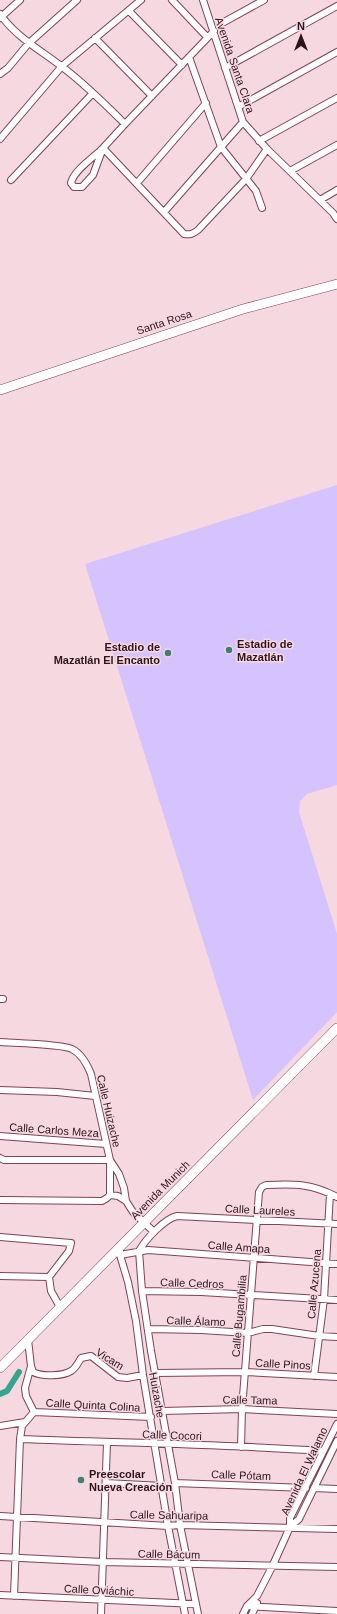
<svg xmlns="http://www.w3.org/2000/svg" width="337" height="1614" font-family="Helvetica,sans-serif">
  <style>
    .grass { fill: #d4c3fe }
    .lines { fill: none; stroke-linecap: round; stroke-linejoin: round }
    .canal { stroke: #34a590; stroke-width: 6 }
    .street-casing { stroke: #7f4258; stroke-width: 8 }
    .secondary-casing { stroke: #7f4258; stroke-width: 10 }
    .street { stroke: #fff; stroke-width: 6 }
    .secondary { stroke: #fff; stroke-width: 9 }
    .poi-dot { fill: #3d8072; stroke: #f6d8e1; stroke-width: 1.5 }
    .labels { text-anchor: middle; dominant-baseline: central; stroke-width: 3; stroke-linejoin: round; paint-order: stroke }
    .street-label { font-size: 11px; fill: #2d141d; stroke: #f6d8e1 }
    .poi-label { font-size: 11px; font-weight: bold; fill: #2d141d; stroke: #f6d8e1; text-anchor: start }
  </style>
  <rect width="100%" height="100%" fill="#f6d8e1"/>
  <!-- grass -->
  <path class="grass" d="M337,485V785L307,794L300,801L299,812L337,934V1012L253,1100L85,564Z"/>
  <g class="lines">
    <!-- canal -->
    <path class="canal" d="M0,1394L7,1391L19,1372"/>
    <defs>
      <path id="street" d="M172,0L207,37
        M203,0L243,122L267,149L333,213L337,219
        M129,11L182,65
        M0,14C15,36 40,50 61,66C84,83 105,104 125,124L214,31
        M0,18L20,0
        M224,22L264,0
        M95,38L152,96
        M189,57L221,147L256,191L262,208
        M225,68L337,6
        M0,74L8,68L28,44L77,0
        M238,107L337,52
        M125,124L103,148L184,234C190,235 193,234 198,230L246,179L267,149
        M0,139L62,66L141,0
        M259,141L337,98
        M103,148L93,175L82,187H74L71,183C73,171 94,157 103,148Z
        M290,171L337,145
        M11,180L93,93
        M137,183L206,103
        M320,200L337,190
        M164,212L243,122
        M0,999H3
        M0,1042C14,1043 63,1044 72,1049C82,1054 87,1064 91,1074L110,1160L119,1174L124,1188L126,1201L133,1212L154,1232
        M0,1090L57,1092L95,1096
        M0,1136L106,1144
        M0,1158L4,1160H110
        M110,1195L118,1196L126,1201
        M0,1200L102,1201L107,1198L110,1195V1160
        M0,1237L71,1243L69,1251L49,1277L51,1291L60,1307
        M120,1246V1255L128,1282L136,1321L143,1375L168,1526L185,1614
        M139,1251L142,1291L151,1351L175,1483L180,1525L198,1614
        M139,1251C145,1240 164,1219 177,1216L337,1224
        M120,1255L148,1250L337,1264
        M0,1276L49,1277
        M142,1291L201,1292L337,1300
        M149,1329L201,1330L248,1333L263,1329H272L319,1336L337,1337
        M31,1366L33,1372C42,1377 63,1376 71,1371C76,1368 78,1363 81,1358L91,1356L118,1377L127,1378L143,1375
        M155,1373L245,1372L337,1377
        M314,1376L324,1299L330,1194
        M162,1411L242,1409L337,1414
        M34,1412L151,1417
        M0,1426L25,1422
        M20,1439C121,1443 222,1444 323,1451
        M241,1447L242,1409L259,1192L262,1187L266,1185C294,1184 311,1183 337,1197
        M106,1483L162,1486
        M175,1483L306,1488
        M314,1488L337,1489
        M0,1516L168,1526L180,1525L337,1529
        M290,1527L299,1519L337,1441
        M0,1557L103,1562L337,1567
        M0,1595L196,1604
        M14,1596L20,1439L22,1426L34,1412L26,1396L25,1388L31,1366L28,1340
        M247,1606L337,1611
        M101,1614L107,1443
        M243,1614L247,1606L257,1596L272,1567L290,1527V1518L337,1424
        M252,1614L257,1603"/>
      <path id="secondary" d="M0,390L243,309L337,284
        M0,1368L337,1028"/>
    </defs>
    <!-- street casing -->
    <use href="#street" class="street-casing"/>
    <!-- secondary casing -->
    <use href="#secondary" class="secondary-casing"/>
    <!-- street -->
    <use href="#street" class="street"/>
    <!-- secondary -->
    <use href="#secondary" class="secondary"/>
  </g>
  <!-- markers -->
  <g class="poi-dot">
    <circle cx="229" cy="650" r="4"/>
    <circle cx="168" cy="653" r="4"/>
    <circle cx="81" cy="1480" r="4"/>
  </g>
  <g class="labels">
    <!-- street labels -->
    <g class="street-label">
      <text transform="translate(235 65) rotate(71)">Avenida Santa Clara</text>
      <text transform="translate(164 322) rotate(-18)">Santa Rosa</text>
      <text transform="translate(109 1111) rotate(77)">Calle Huizache</text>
      <text transform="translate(54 1130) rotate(4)">Calle Carlos Meza</text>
      <text transform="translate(160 1190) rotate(-45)">Avenida Munich</text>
      <text transform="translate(260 1210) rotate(3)">Calle Laureles</text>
      <text transform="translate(239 1247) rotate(4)">Calle Amapa</text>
      <text transform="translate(192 1283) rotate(2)">Calle Cedros</text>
      <text transform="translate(314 1284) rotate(-85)">Calle Azucena</text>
      <text transform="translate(239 1316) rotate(-85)">Calle Bugambilia</text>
      <text transform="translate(196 1321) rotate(2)">Calle Álamo</text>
      <text transform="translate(110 1359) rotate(32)">Vicam</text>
      <text transform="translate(283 1364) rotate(3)">Calle Pinos</text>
      <text transform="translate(157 1395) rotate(80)">Huizache</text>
      <text transform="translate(250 1400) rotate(1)">Calle Tama</text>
      <text transform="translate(93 1405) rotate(3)">Calle Quinta Colina</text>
      <text transform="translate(172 1435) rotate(2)">Calle Cocori</text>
      <text transform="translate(304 1471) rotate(-65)">Avenida El Walamo</text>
      <text transform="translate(241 1475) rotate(2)">Calle Pótam</text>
      <text transform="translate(169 1515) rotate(1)">Calle Sahuaripa</text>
      <text transform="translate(169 1554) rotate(1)">Calle Bácum</text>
      <text transform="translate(99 1590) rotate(3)">Calle Oviáchic</text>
    </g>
    <!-- poi labels -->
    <g class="poi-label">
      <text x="237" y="644">Estadio de<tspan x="237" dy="13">Mazatlán</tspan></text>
      <text x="160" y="647" text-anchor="end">Estadio de<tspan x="160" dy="13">Mazatlán El Encanto</tspan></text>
      <text x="89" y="1474">Preescolar<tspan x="89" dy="13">Nueva Creación</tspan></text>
    </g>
  </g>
  <!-- north arrow -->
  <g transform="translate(301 36)" stroke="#f6d8e1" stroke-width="3" paint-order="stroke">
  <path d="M0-3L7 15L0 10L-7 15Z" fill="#2d141d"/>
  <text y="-6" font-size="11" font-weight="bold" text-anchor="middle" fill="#2d141d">N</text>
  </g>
</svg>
